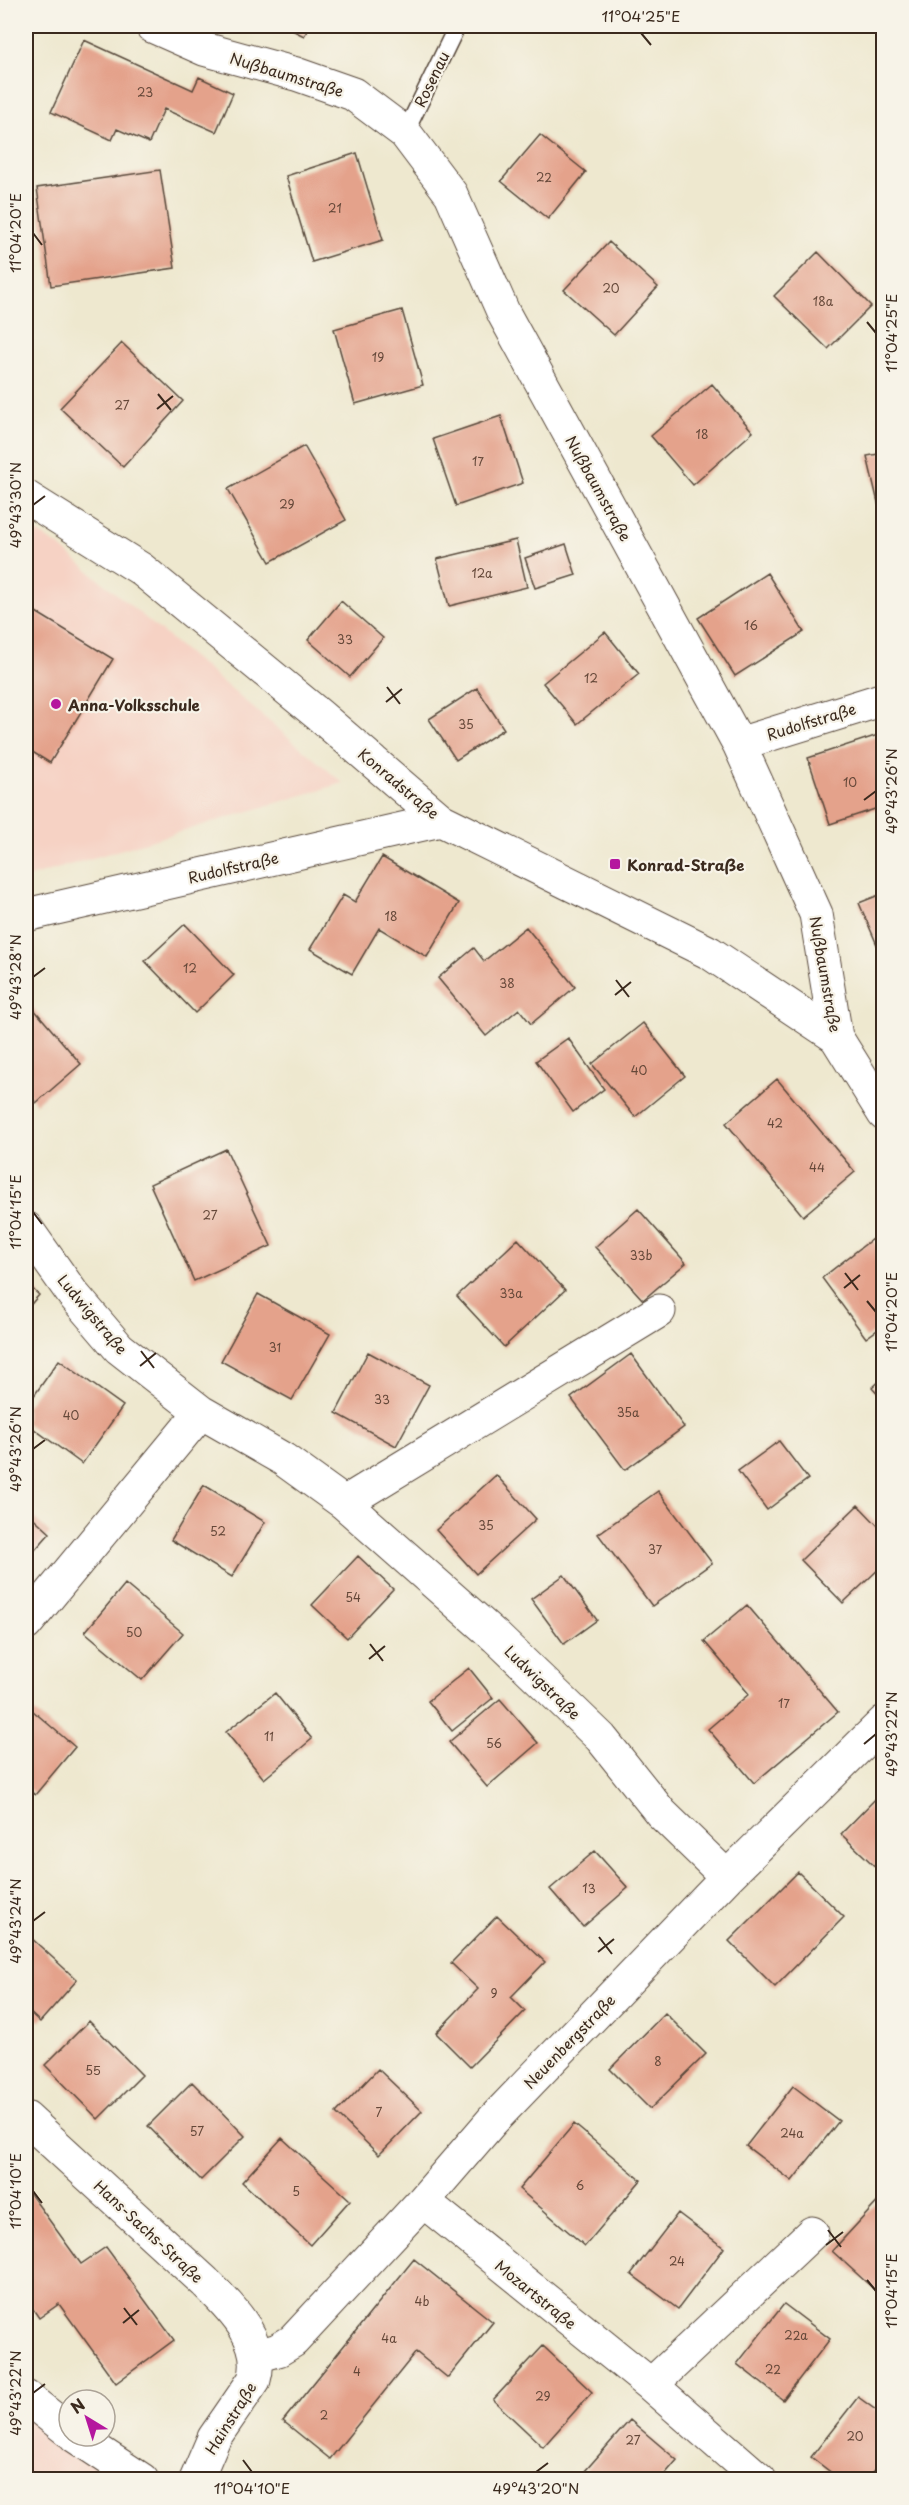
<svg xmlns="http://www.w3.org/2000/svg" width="909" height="2505" font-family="'Playpen Sans',sans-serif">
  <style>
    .built { fill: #f6d2c4 }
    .building { fill: #e4a28b }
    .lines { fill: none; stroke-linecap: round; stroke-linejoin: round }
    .lane-casing { stroke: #564639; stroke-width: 19 }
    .street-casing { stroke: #564639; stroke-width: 35 }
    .secondary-casing { stroke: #564639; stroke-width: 35 }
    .lane { stroke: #fff; stroke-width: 16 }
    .street { stroke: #fff; stroke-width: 33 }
    .secondary { stroke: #fff; stroke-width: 33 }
    .ticks { fill: none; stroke: #3b2a1e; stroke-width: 2 }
    .poi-dot { fill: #b5179e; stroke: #f7f3e8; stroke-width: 2 }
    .labels { text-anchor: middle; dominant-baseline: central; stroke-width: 4.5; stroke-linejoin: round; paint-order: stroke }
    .number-label { font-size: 12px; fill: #654839 }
    .street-label { font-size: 15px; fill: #3b2a1e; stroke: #f7f3e8 }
    .poi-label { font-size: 15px; font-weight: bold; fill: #3b2a1e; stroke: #f7f3e8; text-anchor: start }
    .neatline { fill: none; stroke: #3b2a1e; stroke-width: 2 }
    .ticks-label { font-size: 15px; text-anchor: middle; fill: #3b2a1e }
  </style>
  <rect width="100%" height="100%" fill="#f7f3e8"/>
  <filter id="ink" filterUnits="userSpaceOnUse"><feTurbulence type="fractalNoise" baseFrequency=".0167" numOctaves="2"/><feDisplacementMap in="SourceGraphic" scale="12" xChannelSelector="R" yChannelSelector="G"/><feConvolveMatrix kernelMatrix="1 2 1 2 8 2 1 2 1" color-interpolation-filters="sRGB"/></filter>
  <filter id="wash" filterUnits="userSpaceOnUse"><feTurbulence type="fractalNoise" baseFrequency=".008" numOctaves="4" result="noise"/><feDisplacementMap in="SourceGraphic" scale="24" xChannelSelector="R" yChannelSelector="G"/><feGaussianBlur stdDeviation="1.35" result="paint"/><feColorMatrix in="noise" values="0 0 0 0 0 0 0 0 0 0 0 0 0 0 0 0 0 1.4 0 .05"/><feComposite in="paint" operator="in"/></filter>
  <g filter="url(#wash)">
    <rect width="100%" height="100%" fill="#eee8cf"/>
    <!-- built -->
    <path class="built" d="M26,526L59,546L343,783L26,878Z
      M26,2410L122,2479H26Z"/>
    <g id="blocks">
      <!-- building -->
      <path class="building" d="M284,26H310L304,36Z
        M84,40L193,90L199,77L233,93L216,132L164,109L149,143L117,129L112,140L51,112Z
        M540,135L586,172L548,219L501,181Z
        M357,153L383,240L312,262L286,176Z
        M160,170L175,268L51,286L37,188Z
        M609,242L658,287L614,335L564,290Z
        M818,252L871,306L828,349L774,296Z
        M402,310L423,385L355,404L334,329Z
        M122,343L183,401L123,467L60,408Z
        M712,384L753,432L693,485L651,436Z
        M501,416L523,483L456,506L433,439Z
        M304,446L346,520L270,562L228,489Z
        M884,453V523L883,524L867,456Z
        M516,540L527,587L449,606L437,559Z
        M566,544L576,575L535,588L525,558Z
        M767,573L804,632L735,676L698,618Z
        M341,601L383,638L350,677L308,640Z
        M26,606L113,659L50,763L26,748Z
        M605,632L639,674L577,724L543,683Z
        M477,688L504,729L456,760L429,719Z
        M884,733V806L830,824L808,758Z
        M382,857L459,903L427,957L379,928L352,974L310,949L343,895L355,902Z
        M884,893V961L859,903Z
        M185,924L234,975L195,1013L145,961Z
        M526,927L575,987L531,1024L519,1009L486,1036L438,978L474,948L484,961Z
        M26,1000L81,1064L36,1103L26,1090Z
        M643,1023L685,1076L635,1117L592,1064Z
        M568,1038L604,1089L573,1112L536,1061Z
        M777,1079L855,1172L803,1216L726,1123Z
        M226,1149L271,1246L194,1281L150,1184Z
        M638,1209L686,1263L643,1300L595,1247Z
        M518,1239L565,1290L504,1347L457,1296Z
        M872,1239L884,1255V1325L866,1338L822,1278Z
        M26,1283L39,1295L26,1310Z
        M258,1294L330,1334L292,1400L221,1361Z
        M368,1352L429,1385L396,1446L336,1413Z
        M631,1354L684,1427L625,1470L571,1398Z
        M59,1360L123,1406L82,1464L26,1423V1407Z
        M884,1377V1401L872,1388Z
        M779,1441L808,1479L767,1510L738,1471Z
        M496,1475L536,1519L476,1574L436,1530Z
        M204,1485L265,1522L232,1577L171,1540Z
        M658,1491L712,1563L652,1606L598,1534Z
        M858,1505L884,1532V1564L843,1603L801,1560Z
        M26,1511L50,1533L26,1560Z
        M358,1556L393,1589L347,1638L312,1605Z
        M564,1575L597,1620L564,1644L531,1599Z
        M125,1584L183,1633L142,1680L85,1632Z
        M747,1605L838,1712L754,1783L708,1729L749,1694L704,1641Z
        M469,1668L493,1698L452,1731L428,1701Z
        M275,1693L312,1739L264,1779L226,1732Z
        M500,1699L538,1743L487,1787L449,1742Z
        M26,1705L75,1747L35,1795L26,1787Z
        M884,1790V1875L841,1834Z
        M595,1851L628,1888L583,1927L550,1889Z
        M798,1872L844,1917L775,1987L729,1941Z
        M497,1916L545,1962L511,1997L525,2011L470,2067L436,2033L478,1989L451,1963Z
        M29,1936L77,1980L40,2022L26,2009V1939Z
        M665,2013L706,2054L650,2109L610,2069Z
        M89,2021L142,2075L98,2119L45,2065Z
        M378,2069L422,2111L379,2155L336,2113Z
        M192,2082L245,2136L201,2180L148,2126Z
        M793,2086L839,2121L792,2181L746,2146Z
        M574,2124L641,2180L585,2246L519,2189Z
        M282,2138L350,2200L310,2245L242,2182Z
        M26,2188L81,2264L106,2247L174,2340L116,2383L59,2304L39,2318L26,2299Z
        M884,2195V2286L878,2293L832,2251Z
        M678,2213L724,2248L678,2309L631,2274Z
        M414,2259L493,2322L448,2378L416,2352L330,2459L283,2421Z
        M784,2304L830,2339L783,2400L737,2364Z
        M543,2346L592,2392L543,2447L493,2400Z
        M858,2397L884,2416V2458L867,2480H841L811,2457Z
        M630,2420L677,2460L660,2480H595L585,2471Z"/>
    </g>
  </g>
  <g filter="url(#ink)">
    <use href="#blocks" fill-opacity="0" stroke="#564639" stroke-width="1.5"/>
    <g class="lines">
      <defs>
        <path id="lane" d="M405,133L457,26"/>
        <path id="street" d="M152,26L204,49L296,74L353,94L405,133L451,194L504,314L739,744L816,914L836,1037L884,1114
          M26,497L141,569L319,715L441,820L710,953L836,1037
          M739,744L884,699
          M26,915L441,820
          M26,1228L72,1293L119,1348L201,1412L283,1459L344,1503L496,1637L601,1738L661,1813L727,1877
          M344,1503L659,1311
          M26,1624L201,1412
          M423,2201L651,2385L760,2480
          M257,2356L278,2350L293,2341L423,2201L492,2121L727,1877L884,1722
          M651,2385L812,2233
          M26,2397L69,2431
          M75,2436L142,2480"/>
        <path id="secondary" d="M26,2118L205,2282C230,2307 266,2340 254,2380L214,2438L196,2480"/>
      </defs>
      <!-- lane casing -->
      <use href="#lane" class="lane-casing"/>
      <!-- street casing -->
      <use href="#street" class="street-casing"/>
      <!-- secondary casing -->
      <use href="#secondary" class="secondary-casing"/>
      <!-- lane -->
      <use href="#lane" class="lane"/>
      <!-- street -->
      <use href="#street" class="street"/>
      <!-- secondary -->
      <use href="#secondary" class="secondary"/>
    </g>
  </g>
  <!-- ticks -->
  <path class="ticks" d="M641,33L651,45M33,233L42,245M867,322L876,333M158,394L171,410M157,409L173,396M33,505L45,496M387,687L400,704M386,702L402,689M864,800L876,791M33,977L45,968M616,980L629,997M615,995L631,982M33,1212L42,1224M845,1273L858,1290M844,1288L860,1275M867,1301L876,1312M141,1351L154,1368M140,1366L156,1353M33,1449L45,1440M370,1644L383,1661M369,1659L385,1646M864,1744L876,1734M33,1921L45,1912M599,1937L612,1954M598,1952L614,1939M33,2191L42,2203M828,2230L841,2247M826,2245L843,2232M867,2280L876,2291M124,2308L137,2325M123,2323L139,2310M33,2393L45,2384M243,2460L252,2472M536,2472L548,2463"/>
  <!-- markers -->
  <g class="poi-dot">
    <circle cx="56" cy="704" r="6"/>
    <rect x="609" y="858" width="12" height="12" rx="3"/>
  </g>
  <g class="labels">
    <!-- number labels -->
    <g class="number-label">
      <text x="145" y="92">23</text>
      <text x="544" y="177">22</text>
      <text x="335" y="208">21</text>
      <text x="611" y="288">20</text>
      <text x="823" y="301">18a</text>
      <text x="378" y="357">19</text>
      <text x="122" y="405">27</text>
      <text x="702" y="434">18</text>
      <text x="478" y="461">17</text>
      <text x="287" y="504">29</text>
      <text x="482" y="573">12a</text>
      <text x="751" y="625">16</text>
      <text x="345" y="639">33</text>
      <text x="591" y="678">12</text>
      <text x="466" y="724">35</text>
      <text x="850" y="782">10</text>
      <text x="391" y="916">18</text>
      <text x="190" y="968">12</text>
      <text x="507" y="983">38</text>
      <text x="639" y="1070">40</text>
      <text x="775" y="1123">42</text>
      <text x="817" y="1167">44</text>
      <text x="210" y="1215">27</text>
      <text x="641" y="1255">33b</text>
      <text x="511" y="1293">33a</text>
      <text x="275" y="1347">31</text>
      <text x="382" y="1399">33</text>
      <text x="628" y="1412">35a</text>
      <text x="71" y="1415">40</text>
      <text x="486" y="1525">35</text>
      <text x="218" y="1531">52</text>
      <text x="655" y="1549">37</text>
      <text x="353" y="1597">54</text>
      <text x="134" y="1632">50</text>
      <text x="784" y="1703">17</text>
      <text x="269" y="1736">11</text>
      <text x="494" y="1743">56</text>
      <text x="589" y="1888">13</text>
      <text x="494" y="1993">9</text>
      <text x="658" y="2061">8</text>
      <text x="93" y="2070">55</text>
      <text x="379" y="2112">7</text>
      <text x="197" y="2131">57</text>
      <text x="792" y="2133">24a</text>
      <text x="580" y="2185">6</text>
      <text x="296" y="2191">5</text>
      <text x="677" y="2261">24</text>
      <text x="422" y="2301">4b</text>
      <text x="796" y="2335">22a</text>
      <text x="389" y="2338">4a</text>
      <text x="773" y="2369">22</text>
      <text x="357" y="2371">4</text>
      <text x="543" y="2396">29</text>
      <text x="324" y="2415">2</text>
      <text x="855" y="2436">20</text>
      <text x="633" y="2440">27</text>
    </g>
    <!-- street labels -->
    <g class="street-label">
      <text transform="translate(287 74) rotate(17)">Nußbaumstraße</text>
      <text transform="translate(431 79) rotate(-64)">Rosenau</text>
      <text transform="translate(599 488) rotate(61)">Nußbaumstraße</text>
      <text transform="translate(811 721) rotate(-17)">Rudolfstraße</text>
      <text transform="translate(399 783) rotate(40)">Konradstraße</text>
      <text transform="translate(233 867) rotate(-13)">Rudolfstraße</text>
      <text transform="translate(826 974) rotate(80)">Nußbaumstraße</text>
      <text transform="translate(93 1314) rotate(50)">Ludwigstraße</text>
      <text transform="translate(543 1682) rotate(44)">Ludwigstraße</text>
      <text transform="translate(569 2041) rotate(-46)">Neuenbergstraße</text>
      <text transform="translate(149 2231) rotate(43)">Hans-Sachs-Straße</text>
      <text transform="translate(536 2294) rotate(39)">Mozartstraße</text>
      <text transform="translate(230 2418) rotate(-58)">Hainstraße</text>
    </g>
    <!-- poi labels -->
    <g class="poi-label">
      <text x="68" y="704">Anna-Volksschule</text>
      <text x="627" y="864">Konrad-Straße</text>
    </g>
  </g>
  <!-- margin -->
  <rect width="909" height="2505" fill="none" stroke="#f7f3e8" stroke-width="66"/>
  <!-- north arrow -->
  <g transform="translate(87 2418) rotate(322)"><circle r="28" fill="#f7f3e8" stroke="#aca397" stroke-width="1.5"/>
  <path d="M0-4.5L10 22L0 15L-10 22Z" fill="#b5179e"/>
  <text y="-9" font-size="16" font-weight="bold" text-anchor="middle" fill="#3b2a1e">N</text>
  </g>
  <rect x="33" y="33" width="843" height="2439" class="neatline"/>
  <g class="ticks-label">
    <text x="641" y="22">11°04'25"E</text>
    <text transform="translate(16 233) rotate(-90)" y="5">11°04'20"E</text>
    <text transform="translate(892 333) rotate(-90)" y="5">11°04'25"E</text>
    <text transform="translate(16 505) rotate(-90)" y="5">49°43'30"N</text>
    <text transform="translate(892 791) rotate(-90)" y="5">49°43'26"N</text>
    <text transform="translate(16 977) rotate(-90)" y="5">49°43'28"N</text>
    <text transform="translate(16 1212) rotate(-90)" y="5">11°04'15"E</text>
    <text transform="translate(892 1312) rotate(-90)" y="5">11°04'20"E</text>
    <text transform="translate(16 1449) rotate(-90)" y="5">49°43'26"N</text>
    <text transform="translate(892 1734) rotate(-90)" y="5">49°43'22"N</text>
    <text transform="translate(16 1921) rotate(-90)" y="5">49°43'24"N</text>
    <text transform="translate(16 2191) rotate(-90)" y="5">11°04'10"E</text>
    <text transform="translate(892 2291) rotate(-90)" y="5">11°04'15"E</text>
    <text transform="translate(16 2393) rotate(-90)" y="5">49°43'22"N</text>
    <text x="252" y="2494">11°04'10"E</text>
    <text x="536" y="2494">49°43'20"N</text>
  </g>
</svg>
